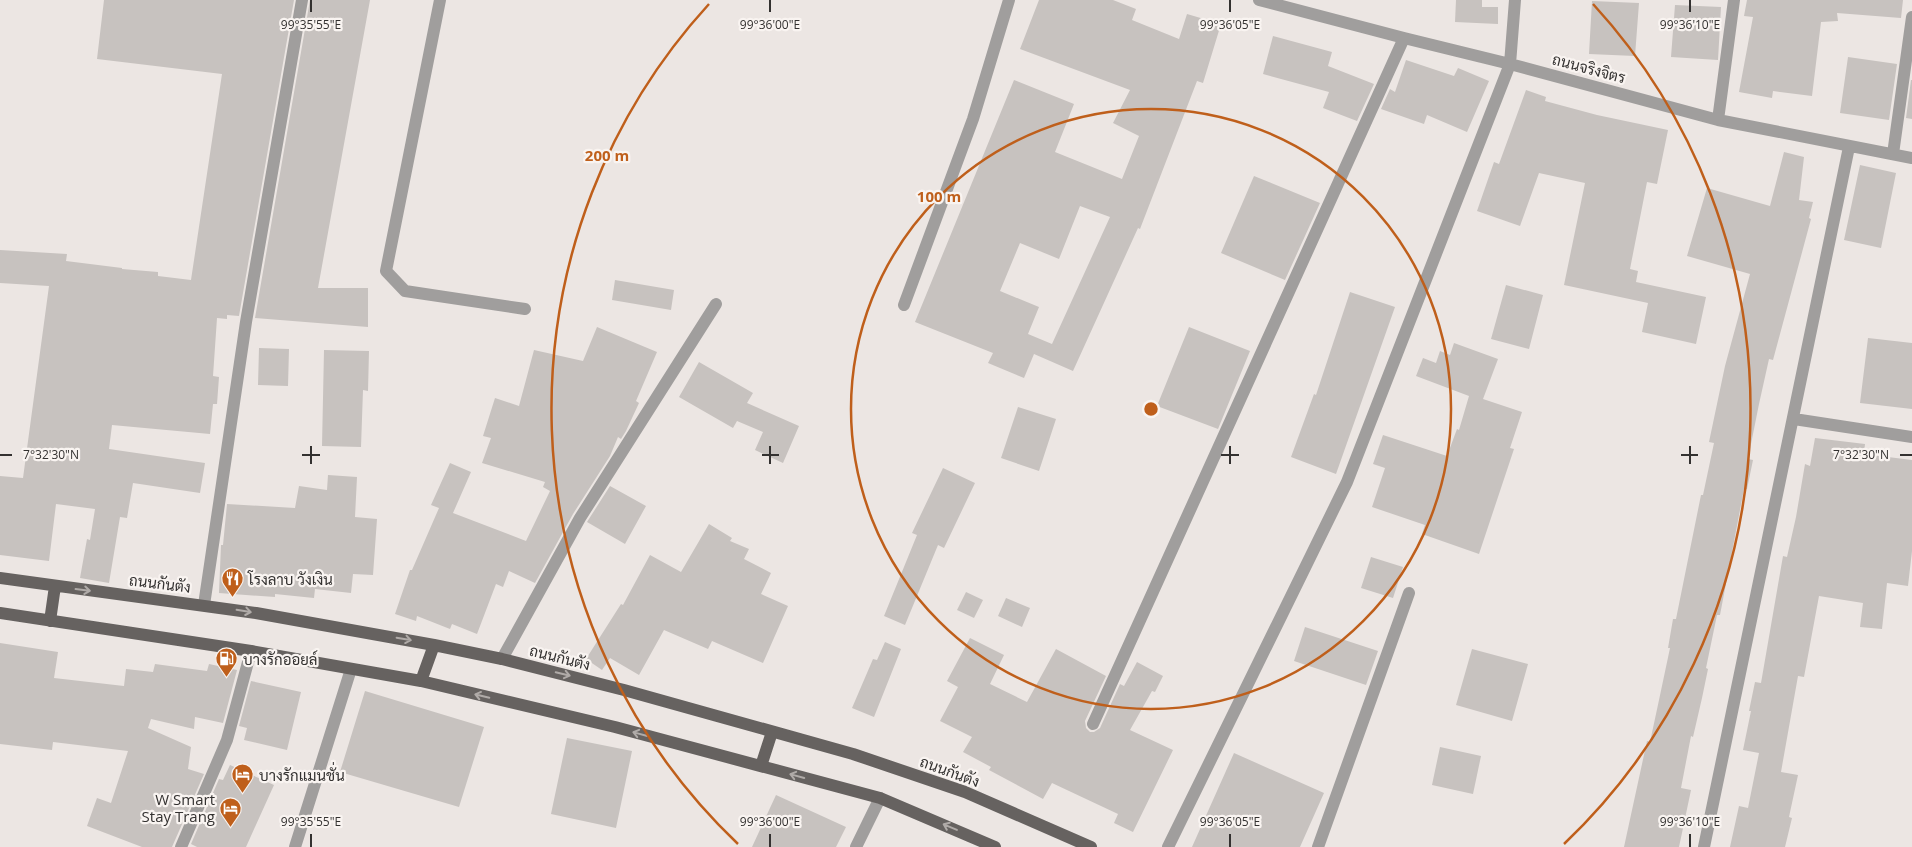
<svg xmlns="http://www.w3.org/2000/svg" width="1912" height="847" font-family="'Open Sans',Sarabun,sans-serif">
  <style>
    .building { fill: #c7c2bf; fill-rule: evenodd }
    .lines { fill: none; stroke-linecap: round; stroke-linejoin: round }
    .minor { stroke: #a09e9d; stroke-width: 12 }
    .major { stroke: #666260; stroke-width: 12 }
    .oneway { stroke: #b0aba8 }
    .ticks { fill: none; stroke: #333130; stroke-width: 2 }
    .ring { fill: none; stroke: #bf5f1b; stroke-width: 2.5 }
    .labels { text-anchor: middle; dominant-baseline: central; stroke-width: 4.5; stroke-linejoin: round; paint-order: stroke }
    .street-label { font-size: 15px; fill: #333130; stroke: #f9f4f1 }
    .poi-label { font-size: 15px; fill: #333130; stroke: #f9f4f1; text-anchor: start }
    .ticks-label { font-size: 12px; text-anchor: middle; fill: #333130; stroke: #f9f4f1; stroke-width: 4.5; stroke-linejoin: round; paint-order: stroke }
    .centre { fill: #bf5f1b; stroke: #f9f4f1; stroke-width: 2.5 }
    .ring-label { font-size: 15px; text-anchor: middle; font-weight: bold; fill: #bf5f1b; stroke: #f9f4f1; stroke-width: 4.5; stroke-linejoin: round; paint-order: stroke }
  </style>
  <rect width="100%" height="100%" fill="#ece6e3"/>
  <!-- building -->
  <path class="building" d="M104,0H294L239,316L227,315V319L217,318L213,376L219,377L217,404H213L210,434L112,425L109,449L205,463L200,493L133,483L127,518L120,517L109,583L80,578L87,539L90,540L95,509L56,504L49,561L0,555V476L23,478L49,286L0,283V250L67,254L66,261L122,268V269L158,272V276L191,280L222,74L97,59Z
    M310,0H370L318,288H368V327L255,318Z
    M1039,0H1113L1136,9L1132,20L1179,39L1187,14L1221,24L1203,83L1197,81L1140,229L1138,228L1073,371L1034,354L1024,378L988,363L993,353L915,322L1014,80L1074,104L1055,152L1122,179L1139,136L1113,123L1130,90L1020,49ZM1080,206L1110,217L1052,344L1028,334L1039,307L1000,291L1020,243L1059,259Z
    M1456,0H1482V7H1498V24L1455,22Z
    M1747,0H1903L1901,18L1837,13L1838,21L1821,22L1812,96L1773,91L1772,98L1739,92L1753,17L1744,16Z
    M1592,1L1639,3L1635,56L1589,54Z
    M1675,5L1721,7L1718,60L1671,57Z
    M1273,36L1332,52L1328,66L1374,84L1357,121L1323,108L1329,92L1263,74Z
    M1848,57L1897,64L1889,120L1840,113Z
    M1406,60L1454,76L1458,68L1489,81L1467,132L1427,115L1424,124L1381,109L1390,89L1395,92Z
    M1911,80H1912V119L1906,118Z
    M1526,90L1546,97L1545,101L1597,115L1668,130L1657,184L1647,182L1630,269L1638,271L1636,282L1706,297L1696,344L1642,332L1648,303L1564,285L1585,183L1539,173L1520,226L1477,211L1494,162L1499,164Z
    M1784,152L1804,157L1799,200L1813,202L1809,218L1811,219L1773,360L1769,359L1759,404L1748,459L1753,460L1747,489H1744L1720,615H1717L1706,668L1708,669L1702,698L1693,737L1691,736L1681,788L1691,790L1679,847H1624L1647,741L1650,742L1659,700L1670,648H1668L1673,619H1676L1701,495H1703L1714,443L1709,442L1725,366L1750,274L1687,256L1707,188L1770,206Z
    M1860,165L1896,173L1881,248L1844,240Z
    M1254,176L1320,203L1285,280L1221,253Z
    M615,280L674,290L671,310L612,300Z
    M1506,285L1543,295L1529,349L1491,339Z
    M1350,292L1395,307L1336,474L1291,457L1314,394L1316,395Z
    M597,327L657,352L636,401L639,403L626,431L621,439L618,437L610,456L573,514L535,583L509,571L503,587L496,584L477,634L452,624L450,629L417,616L416,621L395,614L410,570H412L439,508L431,505L450,463L471,472L453,513L526,541L550,491L543,487L545,482L482,463L491,438L483,436L495,398L519,406L534,350L583,361Z
    M1189,327L1250,351L1218,429L1157,406Z
    M1868,338L1912,343V409L1860,403Z
    M1454,343L1498,359L1483,399L1522,412L1510,448L1514,449L1479,554L1422,534L1425,525L1372,507L1385,468L1373,464L1383,435L1447,456L1457,429L1459,430L1469,396L1416,376L1423,358L1436,363L1440,351L1450,355Z
    M259,348L289,349L288,386L258,385Z
    M324,350L369,351L368,391L363,390L361,447L322,446Z
    M699,362L753,393L747,403L799,426L783,463L755,450L763,432L737,421L733,428L679,397Z
    M1018,407L1056,419L1039,471L1001,458Z
    M1815,438L1865,444L1864,454L1912,460V551L1908,586L1887,583L1882,629L1860,627L1863,603L1819,596L1804,677L1798,676L1781,772L1798,775L1789,817L1792,818L1785,847H1730L1739,806L1748,808L1759,753L1743,750L1751,711H1749L1755,682L1761,683L1783,556L1787,557L1796,517L1805,464L1810,466Z
    M943,468L975,483L944,548L938,545L905,625L884,616L917,535L912,533Z
    M328,475L357,477L355,517L377,519L373,575L353,574L351,593L315,589L314,598L275,594V597L219,593L221,545H223L227,504L295,508L299,486L327,490Z
    M610,486L646,506L625,544L587,522Z
    M709,524L732,538L730,541L749,549L744,559L771,573L761,594L788,606L763,663L712,641L708,649L664,630L639,675L610,658L602,670L586,659L621,604L623,605L650,555L681,572Z
    M1371,557L1403,567L1393,598L1361,588Z
    M966,592L983,600L974,618L957,610Z
    M1006,598L1030,608L1022,627L998,616Z
    M1305,627L1378,651L1366,685L1294,661Z
    M970,638L1004,655L990,684L1027,702L1056,649L1106,676L1085,721L1086,728L1090,732H1094L1100,728L1120,684L1124,686L1137,662L1163,676L1155,692L1152,691L1130,730L1173,750L1133,832L1114,823L1118,814L1052,783L1043,799L989,770L991,767L963,752L972,737L940,721L958,687L947,681Z
    M885,642L901,649L874,717L852,708L873,659L877,660Z
    M0,643L58,652L54,678L124,686L126,669L153,672L155,664L207,671L209,664L237,670L223,723L195,717L194,729L151,719L148,728L191,747L188,769L204,774L172,847H142L87,826L97,798L111,803L128,751L53,742L52,750L0,744Z
    M1472,649L1528,664L1512,721L1456,705Z
    M251,681L301,692L287,750L244,740L247,728L239,726Z
    M365,691L484,727L459,807L340,772Z
    M567,738L632,751L616,828L551,814Z
    M1440,747L1481,756L1473,794L1432,785Z
    M1234,753L1324,793L1300,847H1192Z
    M230,765L274,785L246,847H197L191,844L219,779L223,780Z
    M776,795L846,827L836,847H752Z"/>
  <g class="lines">
    <!-- minor -->
    <path class="minor" d="M440,0L386,271L405,291L525,309
      M1259,0L1404,38L1510,64L1718,120L1912,158
      M1718,120L1734,0
      M1893,154L1912,17
      M904,305L973,119L1009,0
      M1794,419L1912,437
      M204,605L246,322L302,0
      M502,659L580,518L716,304
      M1093,724L1404,38
      M181,847L227,740L251,651
      M295,847L351,669
      M856,847L880,798
      M1168,847L1347,482L1510,64L1515,0
      M1318,847L1409,593
      M1704,847L1849,147"/>
    <!-- major -->
    <path class="major" d="M0,578L256,613L434,645L502,659L624,690L853,754L965,792L1091,847
      M0,613L251,651L421,681L615,727L880,798L995,847
      M50,621L55,586
      M421,681L434,645
      M761,766L772,732"/>
  </g>
  <!-- one-way arrows -->
  <defs><path id="oneway-shaft" d="M-6 0H5M1.5-3L5.5 0L1.5 3" fill="none" stroke-width="1.6" stroke-linecap="round" stroke-linejoin="round" transform="scale(1.25)"/></defs>
  <g class="oneway">
    <use href="#oneway-shaft" transform="translate(83 590) rotate(7)"/>
    <use href="#oneway-shaft" transform="translate(244 611) rotate(9)"/>
    <use href="#oneway-shaft" transform="translate(404 639) rotate(10)"/>
    <use href="#oneway-shaft" transform="translate(563 674) rotate(14)"/>
    <use href="#oneway-shaft" transform="translate(482 696) rotate(-167)"/>
    <use href="#oneway-shaft" transform="translate(640 734) rotate(-165)"/>
    <use href="#oneway-shaft" transform="translate(797 776) rotate(-165)"/>
    <use href="#oneway-shaft" transform="translate(950 827) rotate(-157)"/>
  </g>
  <!-- ticks -->
  <path class="ticks" d="M311,0V12M770,0V12M1230,0V12M1690,0V12M311,446V464M770,446V464M1230,446V464M1690,446V464M0,455H12M302,455H320M762,455H779M1221,455H1239M1681,455H1698M1900,455H1912M311,834V847M770,834V847M1230,834V847M1690,834V847"/>
  <!-- distance rings -->
  <g class="ring">
    <circle cx="1151" cy="409" r="300"/>
    <path d="M738 844A600 600 0 0 1 709 4M1593 4A600 600 0 0 1 1564 844"/>
  </g>
  <!-- icons -->
  <defs>
    <symbol id="restaurant-pin" viewBox="-11 -11 22 30"><path d="M0 17L-7.5 6A9.5 9.5 0 1 1 7.5 6Z" fill="#bf5f1b" stroke="#f9f4f1"/><path d="M-5-6h1v4h1v-4h1v4h1v-4h1v5L-1.5 .5V6h-2V.5L-5-1ZM5-6V6H3V1.5H1.5Q1.5-4 5-6Z" fill="#fff"/></symbol>
    <symbol id="fuel-pin" viewBox="-11 -11 22 30"><path d="M0 17L-7.5 6A9.5 9.5 0 1 1 7.5 6Z" fill="#bf5f1b" stroke="#f9f4f1"/><path d="M-5.5-6h7V0h2V4h1.3V-2.5L3-4.5l.8-.8L6-3V5H2.5V1h-1V6h-7ZM-4.2-4.7v3.2H.2V-4.7Z" fill="#fff"/></symbol>
    <symbol id="hotel-pin" viewBox="-11 -11 22 30"><path d="M0 17L-7.5 6A9.5 9.5 0 1 1 7.5 6Z" fill="#bf5f1b" stroke="#f9f4f1"/><path d="M-6-4.5h1.5V1H6V5H4.5V3h-9V5H-6ZM-4 0a1.8 1.8 0 1 1 3.6 0ZM.5 0V-2.5h3Q6-2.5 6 0Z" fill="#fff"/></symbol>
  </defs>
  <g fill-rule="evenodd">
    <use href="#restaurant-pin" x="220" y="566" width="25" height="34"/>
    <use href="#fuel-pin" x="214" y="646" width="25" height="34"/>
    <use href="#hotel-pin" x="230" y="762" width="25" height="34"/>
    <use href="#hotel-pin" x="218" y="796" width="25" height="34"/>
  </g>
  <g class="labels">
    <!-- street labels -->
    <g class="street-label">
      <text transform="translate(1589 68) rotate(15)">ถนนจริงจิตร</text>
      <text transform="translate(160 583) rotate(7)">ถนนกันตัง</text>
      <text transform="translate(560 657) rotate(14)">ถนนกันตัง</text>
      <text transform="translate(950 771) rotate(20)">ถนนกันตัง</text>
    </g>
    <!-- poi labels -->
    <g class="poi-label">
      <text x="248" y="579">โรงลาบ วังเงิน</text>
      <text x="243" y="659">บางรักออยล์</text>
      <text x="259" y="775">บางรักแมนชั่น</text>
      <text x="215" y="799" text-anchor="end">W Smart<tspan x="215" dy="17">Stay Trang</tspan></text>
    </g>
  </g>
  <g class="ticks-label">
    <text x="311" y="29">99°35'55"E</text>
    <text x="770" y="29">99°36'00"E</text>
    <text x="1230" y="29">99°36'05"E</text>
    <text x="1690" y="29">99°36'10"E</text>
    <text x="51" y="459">7°32'30"N</text>
    <text x="1861" y="459">7°32'30"N</text>
    <text x="311" y="826">99°35'55"E</text>
    <text x="770" y="826">99°36'00"E</text>
    <text x="1230" y="826">99°36'05"E</text>
    <text x="1690" y="826">99°36'10"E</text>
  </g>
  <circle cx="1151" cy="409" r="8" class="centre"/>
  <g class="ring-label">
    <text x="607" y="161">200 m</text>
    <text x="939" y="202">100 m</text>
  </g>
</svg>
